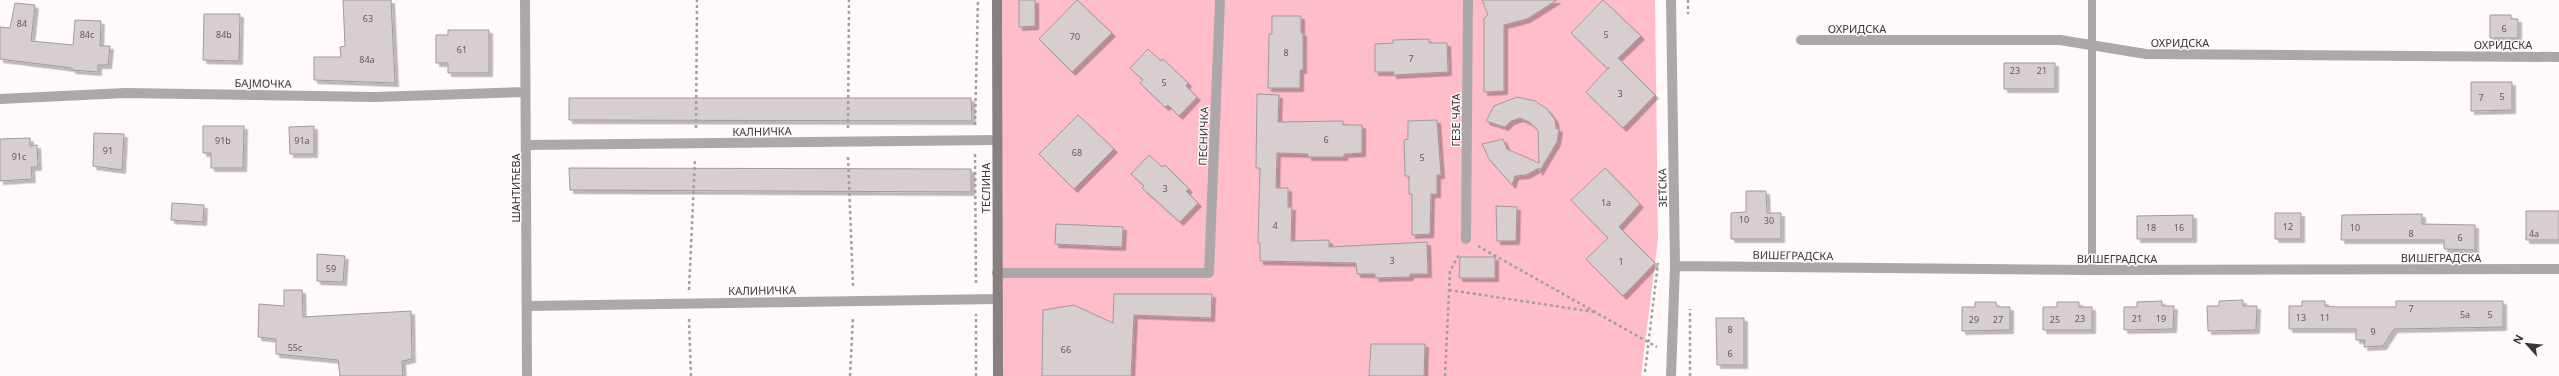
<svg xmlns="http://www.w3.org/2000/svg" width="2559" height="376" font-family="'Noto Sans',sans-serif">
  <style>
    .green { fill: #ffbcc9 }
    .building { fill: #d6cecf; stroke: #a1999b; filter: url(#shadow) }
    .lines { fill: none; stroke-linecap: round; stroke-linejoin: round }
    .path { stroke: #a39e9f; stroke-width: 2.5; stroke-dasharray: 3 3; stroke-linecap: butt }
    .lane { stroke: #aca8a9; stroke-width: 8 }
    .street { stroke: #aca8a9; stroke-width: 10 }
    .secondary { stroke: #868081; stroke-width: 10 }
    .labels { text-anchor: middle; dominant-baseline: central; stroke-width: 3; stroke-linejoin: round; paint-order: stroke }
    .number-label { font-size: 9px; fill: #605b5c }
    .street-label { font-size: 11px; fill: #393536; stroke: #fff9fa }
  </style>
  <defs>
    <filter id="shadow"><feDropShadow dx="3.5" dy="3.5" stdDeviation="0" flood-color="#0004"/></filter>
  </defs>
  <rect width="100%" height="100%" fill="#fff9fa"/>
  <!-- green -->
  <path class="green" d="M1001,0H1655L1658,239L1641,376H1002Z"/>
  <!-- building -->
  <path class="building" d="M343,0H391L395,83L314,80V57H341L340,47L345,46Z
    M1019,0H1035V26L1019,27Z
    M1077,0L1112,33L1072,72L1039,39Z
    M1482,0H1557L1527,19L1504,25V91L1484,92V18L1488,15Z
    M1603,0L1641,36L1618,58L1655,95L1623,128L1586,92L1609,67L1608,69L1571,33Z
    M15,3L35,5L31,41L73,45L75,20L101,21L100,46H110L108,65H98V72L72,70V68L0,59V27L10,28Z
    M204,14H240L239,61L203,60Z
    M2490,15H2511V19H2518V38H2490Z
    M1272,16H1301V33H1303V70H1300V88H1268L1269,34H1272Z
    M448,30H489V73H448V63H436V35H448Z
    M1429,39V43H1447L1448,72L1393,75L1394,72H1375V44L1393,43V40Z
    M1148,49L1161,61L1163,59L1188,83L1186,86L1197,97L1179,116L1168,105L1165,107L1140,83L1143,80L1130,68Z
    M2004,63H2055V89H2004Z
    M2471,82H2512V110L2471,111Z
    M1257,94L1279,95L1278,122L1343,121V125H1362V153L1344,154V157H1308V154L1277,153L1276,188H1288V207H1292L1291,241L1329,240V247L1427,242L1428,274H1410V277L1375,278V274H1357L1356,263L1260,261V243H1258L1260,168H1256Z
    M1517,97L1535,101L1547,109L1555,120L1556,129L1559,128L1557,142L1539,172V168L1526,175L1515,176L1512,185L1489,159L1482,144L1503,139L1507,149L1539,163L1538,130L1529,122L1520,118L1511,121L1505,127L1486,121L1494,106Z
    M569,98H971L972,121L569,120Z
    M1078,115L1114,149L1074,189L1039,154Z
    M1437,120L1441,175H1437V194H1431L1430,234L1412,235V194H1409V176H1405L1404,140L1408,139V121Z
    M203,126H244L243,168H211V153H203Z
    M314,126V154H290L289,127Z
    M94,133L124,134L122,170L93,166Z
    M30,138V146L37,145L38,167H31L32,179L0,181V139Z
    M1149,155L1162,167L1165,165L1189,189L1186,191L1198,203L1180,222L1142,188L1144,186L1131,174Z
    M569,168L971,169V192L570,190Z
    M1605,168L1640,204L1619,227L1655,263L1623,296L1586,259L1608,238L1571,200Z
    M1746,191H1766L1767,213H1781V239H1731V213L1746,212Z
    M172,203L204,205L203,222L171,220Z
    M1496,206L1517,207L1516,241H1497Z
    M2526,211H2559V240H2526Z
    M2275,213H2301V239H2275Z
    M2422,214V224L2475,225V250L2444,249V240H2341L2342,215Z
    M2193,215V239H2137V216Z
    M1056,224L1123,227L1122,247L1055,244Z
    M317,254L345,256L343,282L317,281Z
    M1460,257H1495V278H1459Z
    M284,290H302L303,317L411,311L412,359L402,361L403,376H340L338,360L276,354V339L258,337L259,304L284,306Z
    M1114,294H1212L1211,318L1134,315L1131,376H1042L1043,310L1074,305L1113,323Z
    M2243,300V306H2257L2256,330L2208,331L2207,306H2219V301Z
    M2162,301V306H2174L2173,329L2124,330V307H2137V302Z
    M2302,301H2325V306L2337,307H2396V301H2503V327L2394,329L2383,346L2364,347L2365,340H2356V329H2289V306H2302Z
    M1975,302H1996L1997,307H2010V330L1962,331V307H1975Z
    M2057,302H2079V307H2092V330H2043V307H2057Z
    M1716,318H1744V365H1717Z
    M1371,344H1425L1424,376H1369Z"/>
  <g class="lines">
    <!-- path -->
    <path class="path" d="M1688,0V14
      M975,125L978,0
      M696,128L697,0
      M848,128L849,0
      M975,154L976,285
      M848,157L853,286
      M1478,246L1657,347
      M689,290L695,159
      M1449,290L1595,312
      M689,319L691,376
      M1645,372L1658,263
      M850,376L853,317
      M976,376V314
      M1445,376L1450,271L1460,253
      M1690,376V309"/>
    <!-- lane -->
    <path class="lane" d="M2092,270V0"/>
    <!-- street -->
    <path class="street" d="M525,0L527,376
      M1671,0L1675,266L1671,376
      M1801,40H2060L2146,54L2559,57
      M0,99L125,93L375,97L525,92
      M527,145L997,140
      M1466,239L1468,0
      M1675,266L2092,270L2559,269
      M997,273H1209L1220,0
      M528,306L997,299"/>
    <!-- secondary -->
    <path class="secondary" d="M997,0L998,376"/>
  </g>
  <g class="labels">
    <!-- number labels -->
    <g class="number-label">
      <text x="368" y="18">63</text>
      <text x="22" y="23">84</text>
      <text x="2504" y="28">6</text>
      <text x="87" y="34">84c</text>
      <text x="224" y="34">84b</text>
      <text x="1606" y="34">5</text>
      <text x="1075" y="36">70</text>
      <text x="462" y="49">61</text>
      <text x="1286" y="52">8</text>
      <text x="1411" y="58">7</text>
      <text x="367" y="59">84a</text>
      <text x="2015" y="70">23</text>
      <text x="2042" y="70">21</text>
      <text x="1164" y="82">5</text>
      <text x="1620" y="93">3</text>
      <text x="2502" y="96">5</text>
      <text x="2481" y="97">7</text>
      <text x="1326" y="139">6</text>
      <text x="223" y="140">91b</text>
      <text x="302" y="140">91a</text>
      <text x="108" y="150">91</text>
      <text x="1077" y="152">68</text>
      <text x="19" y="156">91c</text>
      <text x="1422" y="157">5</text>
      <text x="1165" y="188">3</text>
      <text x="1606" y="202">1a</text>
      <text x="1744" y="219">10</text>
      <text x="1769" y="220">30</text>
      <text x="1275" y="225">4</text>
      <text x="2288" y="226">12</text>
      <text x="2151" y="227">18</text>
      <text x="2179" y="227">16</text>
      <text x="2355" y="227">10</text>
      <text x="2411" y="233">8</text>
      <text x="2534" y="233">4a</text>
      <text x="2460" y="237">6</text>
      <text x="1392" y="260">3</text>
      <text x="1621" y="261">1</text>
      <text x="331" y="268">59</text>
      <text x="2411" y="308">7</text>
      <text x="2465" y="314">5a</text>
      <text x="2490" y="314">5</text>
      <text x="2301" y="317">13</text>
      <text x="2325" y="317">11</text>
      <text x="2080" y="318">23</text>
      <text x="2137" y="318">21</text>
      <text x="2161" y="318">19</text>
      <text x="1974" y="319">29</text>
      <text x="1998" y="319">27</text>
      <text x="2055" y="319">25</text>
      <text x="1730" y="329">8</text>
      <text x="2373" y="331">9</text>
      <text x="295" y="347">55c</text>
      <text x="1066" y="349">66</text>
      <text x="1730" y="353">6</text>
    </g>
    <!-- street labels -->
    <g class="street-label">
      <text x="1857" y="28">ОХРИДСКА</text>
      <text x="2180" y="42">ОХРИДСКА</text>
      <text x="2503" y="44">ОХРИДСКА</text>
      <text transform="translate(263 83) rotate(1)">БАЈМОЧКА</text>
      <text transform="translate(1455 120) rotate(-90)">ГЕЗЕ ЧАТА</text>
      <text transform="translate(762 131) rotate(-1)">КАЛНИЧКА</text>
      <text transform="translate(1203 136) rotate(-88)">ПЕСНИЧКА</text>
      <text transform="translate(515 188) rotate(-90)">ШАНТИЋЕВА</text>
      <text transform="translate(985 188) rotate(-90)">ТЕСЛИНА</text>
      <text transform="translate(1662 188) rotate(-91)">ЗЕТСКА</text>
      <text transform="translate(1793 255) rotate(1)">ВИШЕГРАДСКА</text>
      <text x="2441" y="257">ВИШЕГРАДСКА</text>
      <text x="2117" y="258">ВИШЕГРАДСКА</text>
      <text transform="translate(762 290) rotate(-1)">КАЛИНИЧКА</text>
    </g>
  </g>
  <!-- north arrow -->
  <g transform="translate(2527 344) rotate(297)" stroke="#fff9fa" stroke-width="3" paint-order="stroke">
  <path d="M0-3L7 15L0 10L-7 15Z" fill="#393536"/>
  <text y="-6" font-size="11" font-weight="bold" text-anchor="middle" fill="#393536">N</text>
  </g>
</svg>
